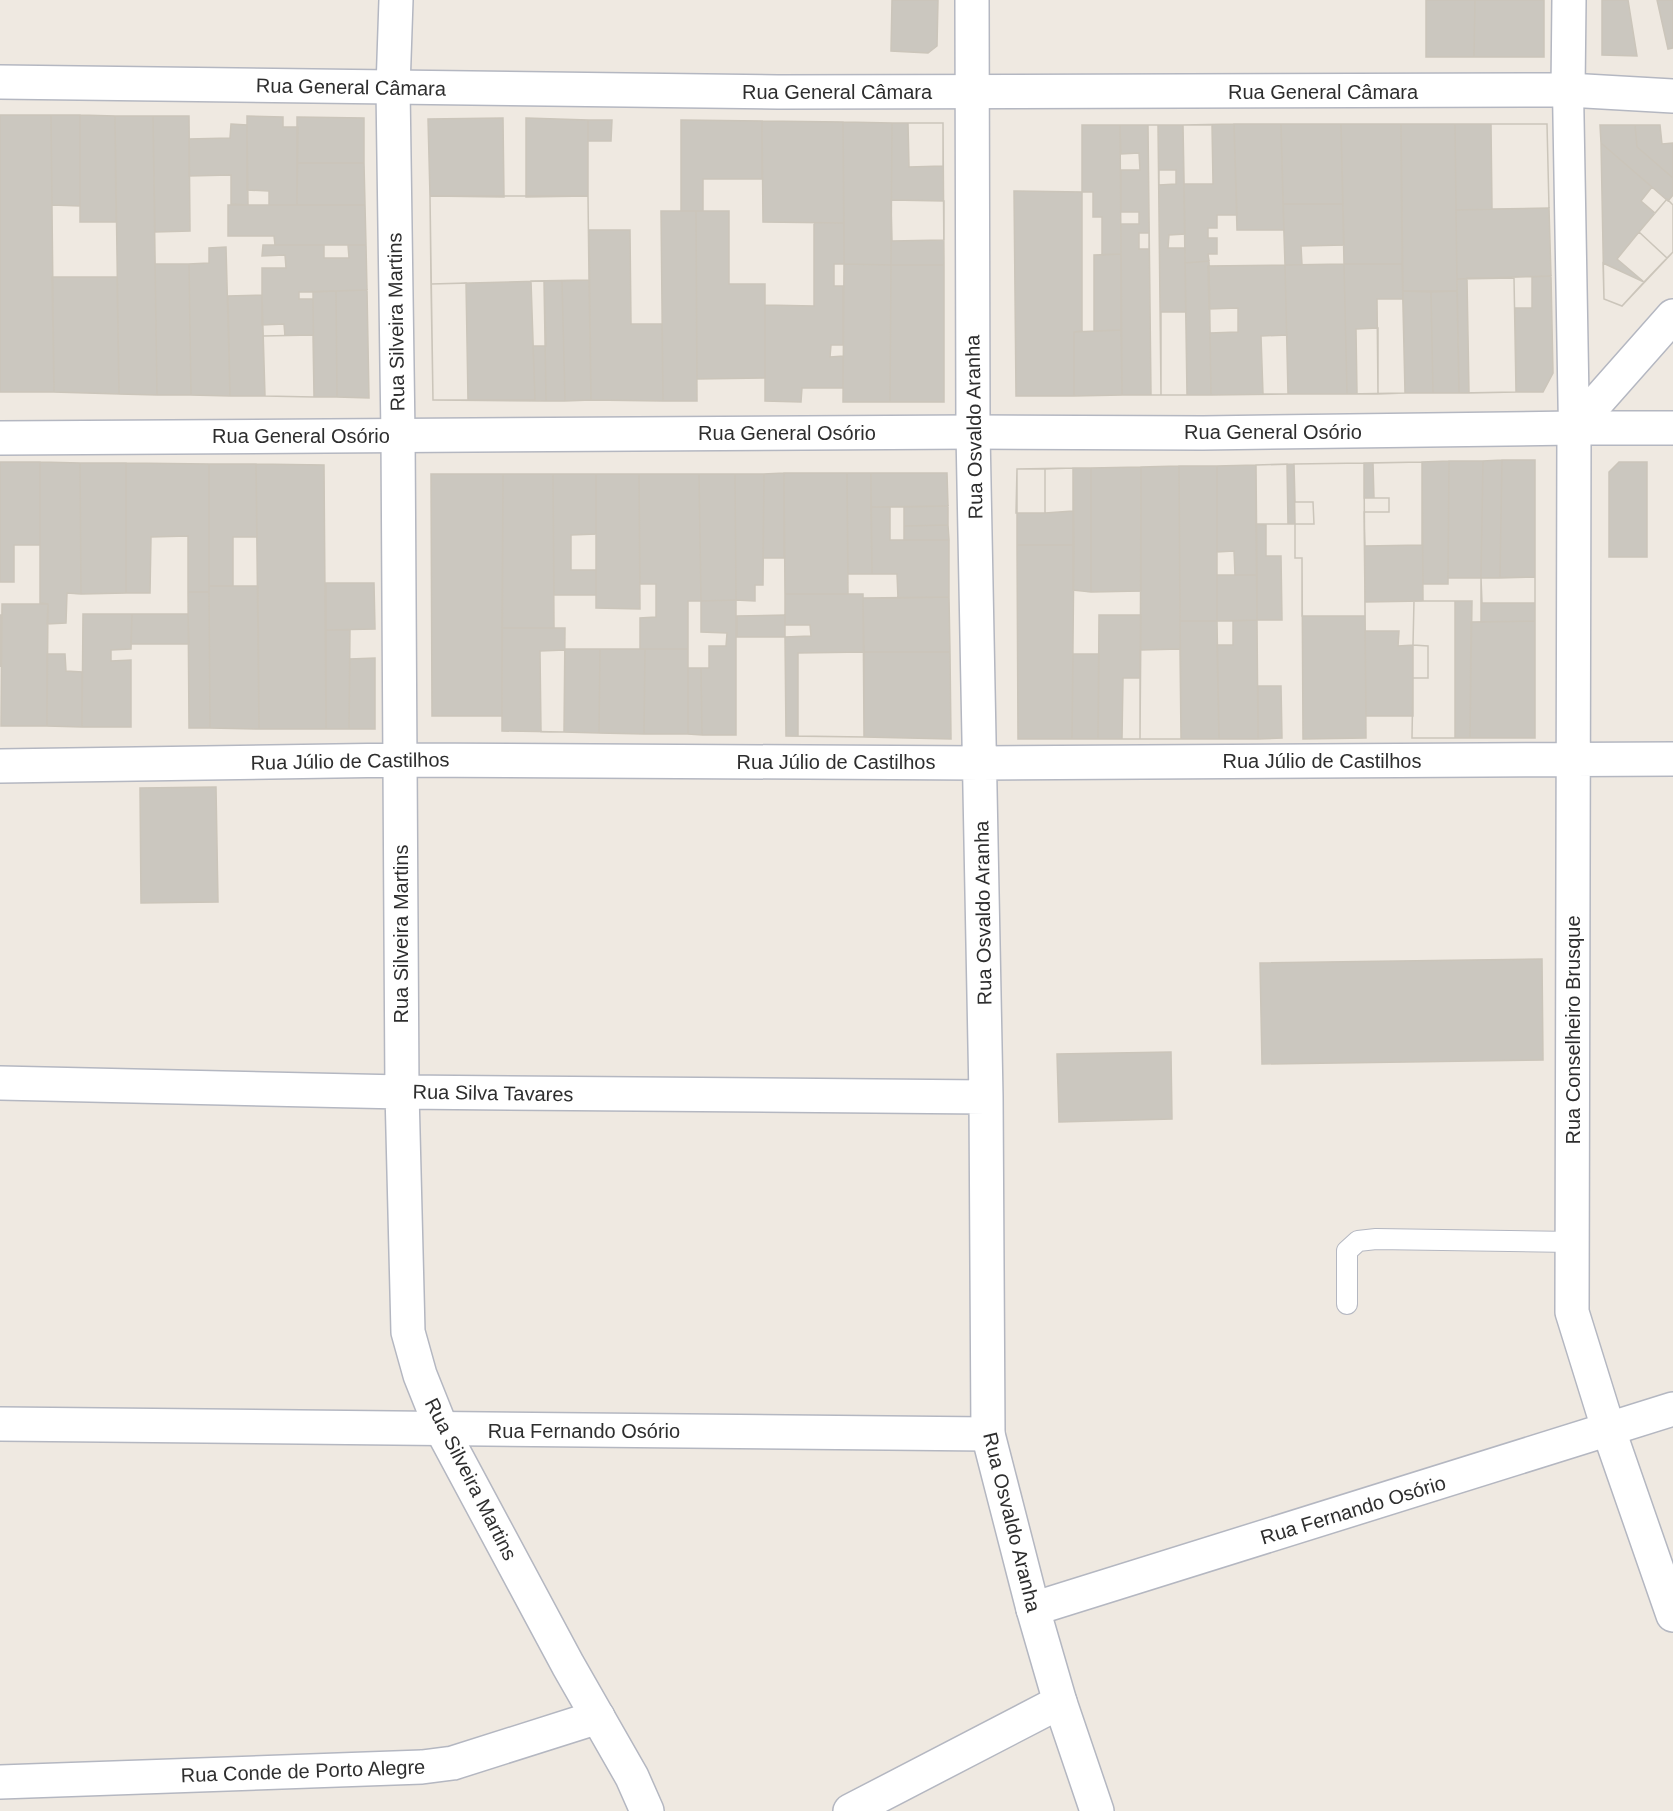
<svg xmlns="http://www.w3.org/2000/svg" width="1673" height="1811" font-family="Helvetica,sans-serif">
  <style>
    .building { fill: #cbc7bf; stroke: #cbc5ba; stroke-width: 1.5; fill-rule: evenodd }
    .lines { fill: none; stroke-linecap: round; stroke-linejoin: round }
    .service-casing { stroke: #b4b7c1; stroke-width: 22 }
    .pedestrian-casing { stroke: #b4b7c1; stroke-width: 33 }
    .minor-casing { stroke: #b4b7c1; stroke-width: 36 }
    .tertiary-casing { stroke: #b4b7c1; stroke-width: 36 }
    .secondary-casing { stroke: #b4b7c1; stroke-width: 36 }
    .service { stroke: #fff; stroke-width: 20 }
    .pedestrian { stroke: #fff; stroke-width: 30 }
    .minor { stroke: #fff; stroke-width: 33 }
    .tertiary { stroke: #fff; stroke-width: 33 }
    .secondary { stroke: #fff; stroke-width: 33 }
    .labels { text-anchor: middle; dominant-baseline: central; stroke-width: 4.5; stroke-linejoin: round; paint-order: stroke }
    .street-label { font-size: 20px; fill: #2e2e2e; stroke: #fff }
  </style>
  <rect width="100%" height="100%" fill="#efe9e1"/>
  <!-- building -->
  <path class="building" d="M892,0H938L937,46L928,53L891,51Z
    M1426,0H1475L1474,57H1426Z
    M1475,0H1544V57H1474Z
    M1602,0H1628L1637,56L1602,55Z
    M1657,0H1673V48L1668,49Z
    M0,115H51L54,392H0Z
    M51,115H80V206L52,205Z
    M80,115L115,116L116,222H80Z
    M115,116H153L157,395L119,394Z
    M153,116H189L190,231L155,232Z
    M247,116L283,117V127H298L297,205H269V191L247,190Z
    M297,117L364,118V163H297Z
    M503,118L504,197L430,196L428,119Z
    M526,118L588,120V196L526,197Z
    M588,120H612L611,141H588Z
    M681,120L762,121V179H703V211H681Z
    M762,121L843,122L844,223L763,222Z
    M843,122L892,123L891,265L844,264Z
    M892,123H943L944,265H891Z
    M908,123H943V166L909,167Z
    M231,124L247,125L248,205L231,204V175L189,176V139L230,138Z
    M1234,124H1281L1284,230H1237Z
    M1234,124L1237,215H1217V228H1208V238H1217V254H1208L1209,261L1185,263L1183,125Z
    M1281,124H1341L1343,204H1283Z
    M1341,124H1401L1402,264H1344Z
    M1401,124H1455L1457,291H1403Z
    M1455,124H1547L1549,208L1456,210Z
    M1491,124H1547L1549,208L1492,209Z
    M1082,125H1120L1121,254L1102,255V217H1093V192H1082Z
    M1120,125H1183L1185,234L1169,235L1168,248H1185L1187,395H1122L1121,224H1139V212H1121V170H1140L1139,153L1121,154ZM1159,170H1176V184L1159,185ZM1139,233H1149V249H1139Z
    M1148,125H1158L1161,395H1151Z
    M1183,125H1212L1213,184H1184Z
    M1600,125H1635L1637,147L1673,178V195L1668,201L1601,143Z
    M1635,125H1660L1662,144L1673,143V178L1637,147Z
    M1601,143L1652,187L1641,201L1655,213L1667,199L1673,205V252L1622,306L1604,299Z
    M297,163H364L365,205H297Z
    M1014,191L1082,192V331L1074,332V396H1016Z
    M430,196H588L589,280L544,281L546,401L433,400Z
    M430,196H588L589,280L531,281L535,400H468L466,283L431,284Z
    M1667,199L1673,205V252L1667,258L1639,232Z
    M891,200L944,201V240L892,241Z
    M1283,204H1343L1344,245L1301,246L1302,265H1285Z
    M228,205H365L366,245H275L274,236H228Z
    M1549,208L1551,276L1457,279L1456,210Z
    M661,211H696L697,401H663Z
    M696,211H729V284H765V378L697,379Z
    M814,223H844V264H834V286H843V345H831L830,357L843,356V388H802L801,402L765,401V305L814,306Z
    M589,230H630L631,324H662L663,401L591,400Z
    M1639,232L1667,258L1644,282L1617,259Z
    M263,245H324V258H349L348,245H366L367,290L299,292V299H313L314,397L265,396L263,336H285L284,324L262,325V268H286L285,255L262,256Z
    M226,247L230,396L191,395L189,264L209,263V248Z
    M1121,254V330L1094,331V255Z
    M1209,261L1211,395H1187L1185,263Z
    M1603,263L1644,282L1622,306L1604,299Z
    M155,264H189L191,395H157Z
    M844,264L891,265L890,402H843Z
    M1344,264L1347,394H1288L1285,265Z
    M1344,264H1402L1405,393L1347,394Z
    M891,265H944V402H890Z
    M1285,265L1288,394L1211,395L1210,333L1238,332V308L1209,309L1208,266Z
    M1551,276L1553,373L1543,392H1516L1515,308H1532V277Z
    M52,277H117L119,394L54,392Z
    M1467,278H1514L1516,392L1469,393Z
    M1514,278L1516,392L1459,393L1457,279Z
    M589,280L591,400L565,401L562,281Z
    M544,281L546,346H533L535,400H433L431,284Z
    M544,281H562L565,401H546Z
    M367,290L369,398L337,397L336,291Z
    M336,291L337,397H314L313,292Z
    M1403,291L1431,292L1433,393H1405Z
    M1457,291L1459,393H1433L1431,292Z
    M262,295L265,396H230L228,296Z
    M1377,299H1403L1405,393L1378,394Z
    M1161,312H1186L1187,395H1161Z
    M1378,328V394H1357L1356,329Z
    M1121,330L1122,395L1074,396V332Z
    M313,335L314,397L265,396L263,336Z
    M1287,335L1288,394H1263L1261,336Z
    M1502,460L1500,578H1481L1483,461Z
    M1502,460H1535V577L1500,578Z
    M1449,461L1448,584H1423L1422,462Z
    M1449,461H1483L1481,578H1448Z
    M0,462H40V545H14V582H0Z
    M40,462L80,463L81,594L67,593L66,623L47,624L48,604L40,603Z
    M1422,462L1423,601L1365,602L1364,512H1389V498H1364V463Z
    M1422,462V545L1365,546L1364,512H1389V498H1374L1373,463Z
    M1619,462H1647V557H1609V472Z
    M80,463H126V593L81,594Z
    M126,463L209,464V592H188V536L151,537L150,593H126Z
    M1364,463L1366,738L1303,739L1302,558H1295V524H1314L1313,502H1295L1294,464Z
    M1364,463L1365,616H1302V558H1295V524H1314L1313,502H1295L1294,464Z
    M209,464H256L257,537H233V586H209Z
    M256,464L324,465L326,729H259Z
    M1287,464L1288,524H1256V465Z
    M1294,464L1295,524H1256V465Z
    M1256,465L1257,575H1235L1234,551L1217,552V466Z
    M1179,466L1181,739H1140L1141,467Z
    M1179,466H1217V621H1180Z
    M1141,467V591L1091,592V468Z
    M1073,468L1074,545H1017V469Z
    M1073,468V511L1045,513V469Z
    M1073,468H1091V592L1073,590Z
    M1017,469H1045V513H1016Z
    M784,473V558H763L764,474Z
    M784,473H847L848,594H785Z
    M847,473H871L872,574H848Z
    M871,473H947L948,506L871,507Z
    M431,474H503L502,716H432Z
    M503,474H553L554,628H502Z
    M553,474H596V534L571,535V570H596V595H554Z
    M596,474H639L640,609L596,608Z
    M639,474H699L701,601H688V649H640V618L656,617V584H640Z
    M699,474H735L736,600L701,601Z
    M735,474H764L763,585H755V601L736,600Z
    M948,506V525L904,526V507Z
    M871,507H890V540H949V597L898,598L897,574H872Z
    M1256,524L1266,525V556H1281L1282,620H1257Z
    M948,525L949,540H904V526Z
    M1017,545H1074L1072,739H1018Z
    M1217,575H1257V620L1217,621Z
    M1535,577V621L1481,622V578Z
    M1535,577V603H1482L1481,578Z
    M326,583H374L375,629L326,630Z
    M209,586H258L259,729L210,728Z
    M188,592H209L210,728H189Z
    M785,594H863L864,737L786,736L785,637L811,636L810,625H785Z
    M949,597L950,652H864L863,598Z
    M736,600V735H702L701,668H709V646H726L727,633L701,632V601Z
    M1414,601H1472L1470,738H1412L1413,678H1428V646L1413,645Z
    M1414,601H1455V738H1412L1413,678H1428V646L1413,645Z
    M2,604H48L47,726H1Z
    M83,614H132L131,649L111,650V661L131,660V727H82Z
    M132,614H188L189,644H131Z
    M0,615H2L0,667Z
    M785,615V637H737V616Z
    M1099,615H1141L1140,739H1098Z
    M1257,620L1258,739H1219L1217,645H1233V621Z
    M1180,621H1217L1219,739H1181Z
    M1535,621V738H1470L1471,622Z
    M502,628H565L564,732L502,731Z
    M326,630H350L349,729H326Z
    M1365,631H1399L1398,646L1413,645V716H1366Z
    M565,649H600L599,733L564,732Z
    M600,649H645L644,734L599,733Z
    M645,649H688V734H644Z
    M1180,649L1181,739H1140V650Z
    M565,650L564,732H541L540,651Z
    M864,652H950L951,739L864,737Z
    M864,652V737L798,736V653Z
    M47,654H65L66,671L82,672V727L47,726Z
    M1073,654H1099L1098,739H1072Z
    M375,658V729H349L350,659Z
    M688,668H701L702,735L688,734Z
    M1123,678H1140V739H1122Z
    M1258,686H1281L1282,738L1258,739Z
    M216,787L218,902L141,903L140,788Z
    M1542,959L1543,1060L1262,1064L1260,963Z
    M1171,1052L1172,1119L1059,1122L1057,1054Z"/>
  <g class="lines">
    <defs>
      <path id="service" d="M1347,1304V1251L1358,1241L1376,1239L1572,1242"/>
      <path id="pedestrian" d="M1568,90L1574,428"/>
      <path id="minor" d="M0,1424L988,1434
        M1033,1609L1673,1409
        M0,1782L422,1767L453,1763L598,1717
        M850,1811L1060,1702"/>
      <path id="tertiary" d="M396,0L393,88L398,435L402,1092L408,1332L420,1375L442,1430L568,1665L632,1777L647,1811
        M972,0L973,432L986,1097L988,1434L1033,1609L1060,1702L1097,1811
        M1568,90L1569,0
        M1673,428H1574L1572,1312L1609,1431L1673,1615
        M0,766L400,760L981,763L1673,759
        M0,1083L402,1092L986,1097"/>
      <path id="secondary" d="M0,82L778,92L1568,90L1673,96
        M0,438L973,432L1203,433L1574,428L1673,316"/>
    </defs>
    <!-- service casing -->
    <use href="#service" class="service-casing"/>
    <!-- pedestrian casing -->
    <use href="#pedestrian" class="pedestrian-casing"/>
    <!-- minor casing -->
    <use href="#minor" class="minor-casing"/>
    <!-- tertiary casing -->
    <use href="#tertiary" class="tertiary-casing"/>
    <!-- secondary casing -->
    <use href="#secondary" class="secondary-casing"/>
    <!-- service -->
    <use href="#service" class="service"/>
    <!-- pedestrian -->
    <use href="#pedestrian" class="pedestrian"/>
    <!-- minor -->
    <use href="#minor" class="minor"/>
    <!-- tertiary -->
    <use href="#tertiary" class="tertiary"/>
    <!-- secondary -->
    <use href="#secondary" class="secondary"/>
  </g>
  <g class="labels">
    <!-- street labels -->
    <g class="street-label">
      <text transform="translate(351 87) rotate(1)">Rua General Câmara</text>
      <text x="837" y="92">Rua General Câmara</text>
      <text x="1323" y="92">Rua General Câmara</text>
      <text transform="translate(396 322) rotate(-91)">Rua Silveira Martins</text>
      <text transform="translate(974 427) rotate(-91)">Rua Osvaldo Aranha</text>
      <text x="1273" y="432">Rua General Osório</text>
      <text x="787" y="433">Rua General Osório</text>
      <text x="301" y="436">Rua General Osório</text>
      <text transform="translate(350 761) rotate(-1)">Rua Júlio de Castilhos</text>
      <text x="1322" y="761">Rua Júlio de Castilhos</text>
      <text x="836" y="762">Rua Júlio de Castilhos</text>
      <text transform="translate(983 913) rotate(-91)">Rua Osvaldo Aranha</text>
      <text transform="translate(401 934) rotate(-90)">Rua Silveira Martins</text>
      <text transform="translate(1573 1030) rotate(-90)">Rua Conselheiro Brusque</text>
      <text transform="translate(493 1093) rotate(1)">Rua Silva Tavares</text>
      <text x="584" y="1431">Rua Fernando Osório</text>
      <text transform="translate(471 1479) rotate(63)">Rua Silveira Martins</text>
      <text transform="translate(1353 1510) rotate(-17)">Rua Fernando Osório</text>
      <text transform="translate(1012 1522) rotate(76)">Rua Osvaldo Aranha</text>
      <text transform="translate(303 1771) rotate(-2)">Rua Conde de Porto Alegre</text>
    </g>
  </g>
</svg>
